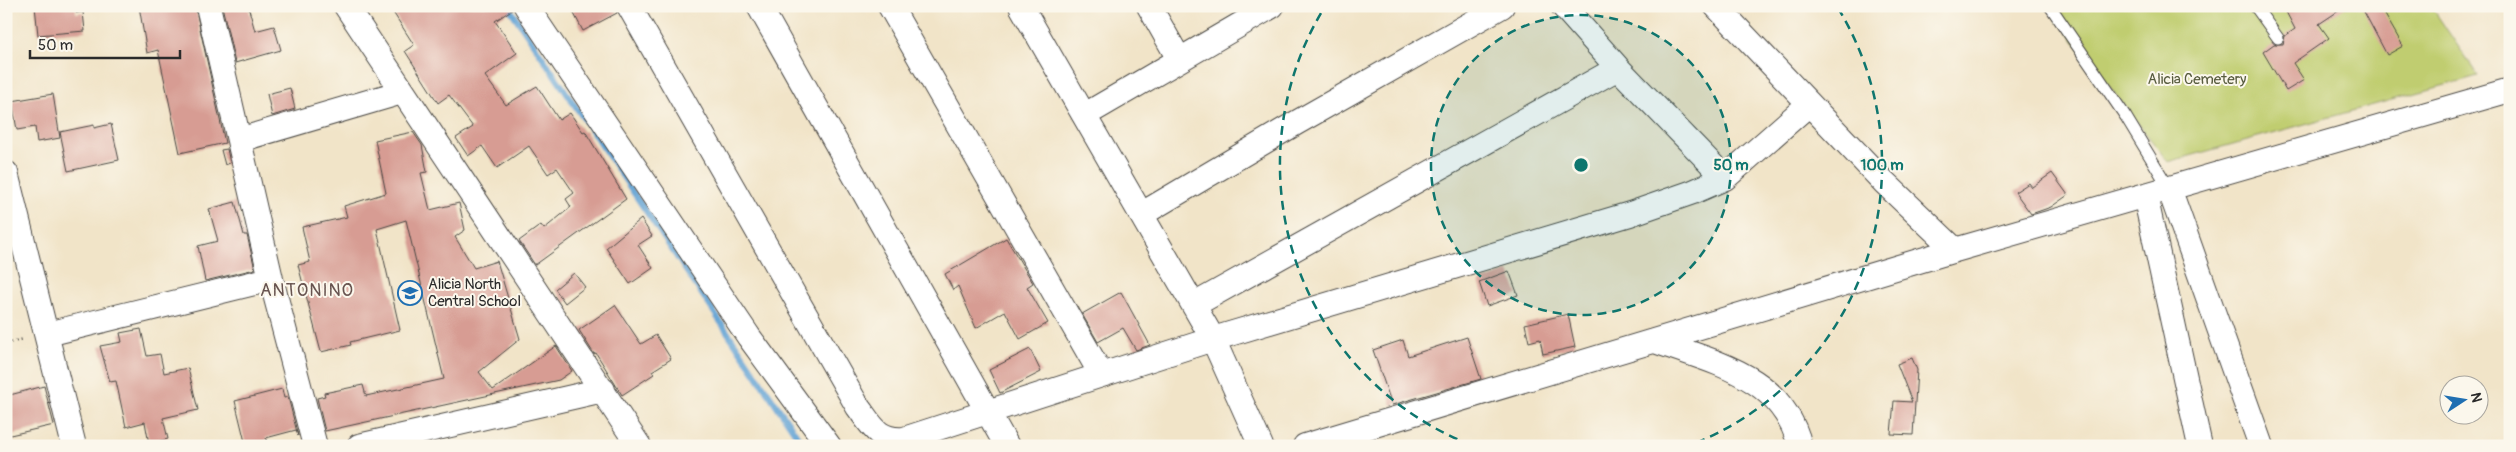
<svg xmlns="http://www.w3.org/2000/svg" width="2516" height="452" font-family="Pangolin,sans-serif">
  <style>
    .green { fill: #c0cd6f; stroke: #767c4d }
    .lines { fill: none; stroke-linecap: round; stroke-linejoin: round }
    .stream { stroke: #61a2d4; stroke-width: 6 }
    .building { fill: #d79c93 }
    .service-casing { stroke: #494743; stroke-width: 13 }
    .minor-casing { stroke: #494743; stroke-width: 26 }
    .path { stroke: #494743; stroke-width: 3; stroke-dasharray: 1 4; stroke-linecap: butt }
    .service { stroke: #fff; stroke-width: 11 }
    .minor { stroke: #fff; stroke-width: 24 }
    .ring { fill: none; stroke: #0f766e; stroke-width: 2.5; stroke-dasharray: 9 6 }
    .labels { text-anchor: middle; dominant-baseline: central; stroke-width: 4; stroke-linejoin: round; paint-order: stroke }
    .park-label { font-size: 15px; fill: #585c3f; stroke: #fbf7ec }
    .poi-label { font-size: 15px; fill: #2b2b2b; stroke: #fbf7ec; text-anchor: start }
    .quarter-label { font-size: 18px; letter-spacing: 1px; fill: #67534f; stroke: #fbf7ec }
    .centre { fill: #0f766e; stroke: #fbf7ec; stroke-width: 2.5 }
    .ring-label { font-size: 15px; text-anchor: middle; font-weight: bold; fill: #0f766e; stroke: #fbf7ec; stroke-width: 4; stroke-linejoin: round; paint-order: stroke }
  </style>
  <rect width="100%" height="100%" fill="#fbf7ec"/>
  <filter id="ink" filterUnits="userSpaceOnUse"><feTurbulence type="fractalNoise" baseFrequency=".02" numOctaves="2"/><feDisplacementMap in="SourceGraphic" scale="10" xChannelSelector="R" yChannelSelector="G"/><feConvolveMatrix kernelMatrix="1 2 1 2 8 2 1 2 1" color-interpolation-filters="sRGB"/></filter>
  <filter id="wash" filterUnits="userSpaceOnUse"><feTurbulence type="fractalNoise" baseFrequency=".0096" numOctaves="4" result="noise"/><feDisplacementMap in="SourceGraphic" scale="20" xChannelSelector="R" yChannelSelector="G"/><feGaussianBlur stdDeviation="1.12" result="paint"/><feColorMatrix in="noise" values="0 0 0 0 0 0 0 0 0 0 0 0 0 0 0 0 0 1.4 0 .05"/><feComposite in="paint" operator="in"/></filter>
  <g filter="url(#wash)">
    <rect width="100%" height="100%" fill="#f1e4c8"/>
    <!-- green -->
    <path class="green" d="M2047,6H2431L2478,76L2168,162Z"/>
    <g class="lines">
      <!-- stream -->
      <path class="stream" d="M508,6L804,446"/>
    </g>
    <g id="blocks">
      <!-- building -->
      <path class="building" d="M35,6H76V13L83,12L85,31L38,35Z
        M139,6H195L225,143L180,153L158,50L147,53Z
        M222,6H248L255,31L274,26L281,50L235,63Z
        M389,6H512L513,9L495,21L517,53L485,76L506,105L537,86L559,120L570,113L583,132L585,131L626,199L535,265L519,241L541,225L544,229L571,207L566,199L574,193L557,168L548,174L529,146L497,168L482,146L468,156L456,138L473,127L449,95L438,103L405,51L414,45Z
        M570,6H615L617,13L583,31Z
        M2283,6H2346L2319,24L2329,38L2293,63L2304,80L2286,91L2263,52L2274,44H2283L2285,36L2295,29Z
        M2361,6H2380L2403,46L2387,55Z
        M290,88L295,109L272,116L267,94Z
        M53,94L60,138L37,142L35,127L17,130L12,101Z
        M111,124L119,160L68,171L60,132L94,125V128Z
        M413,132L422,145L427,172L421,173L430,210L459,203L465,230L455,237L474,268L497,261L520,339L479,372L493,390L556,346L572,371L559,380L325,431L317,398L325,396L324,393L363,385L366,396L444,379L406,220L377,229L400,330L350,342L351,345L321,352L298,265L310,262L302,227L347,217L344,206L386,193L375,140Z
        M227,149L230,163L225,165L221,150Z
        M2052,173L2068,195L2051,207L2031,214L2015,192L2029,183L2032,187Z
        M235,202L244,235H247L255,269L205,281L198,246L218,241L209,209Z
        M641,219L652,236L638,245L653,268L630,284L606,248Z
        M1006,238L1033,283L1027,287L1048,323L1020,339L1005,311L976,328L958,286L953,290L945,274Z
        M1509,271L1518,295L1487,306L1479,282Z
        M574,273L585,287L565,303L555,289Z
        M1121,292L1150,345L1136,350L1123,328L1098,342L1082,314Z
        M615,305L641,344L656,335L671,359L652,371L654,374L622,395L596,353L594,354L579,330Z
        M1568,314L1575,347L1543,354L1540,339L1529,342L1525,324Z
        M141,329L147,356L160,354L164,373L188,368L198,410L163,418L168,439L149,444L145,422L126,427L116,381L110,382L100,346L122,342L120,333Z
        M1467,337L1481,379L1392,405L1373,350L1403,340L1408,356Z
        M1030,349L1041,372L1000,393L989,370Z
        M1912,358L1917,370L1913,435L1891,434L1894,401L1912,402L1897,364Z
        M44,386L54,425L6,436V396Z
        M282,389L284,398L288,397L298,436L296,430L266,438L268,446H246L235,401Z"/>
    </g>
  </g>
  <g filter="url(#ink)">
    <use href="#blocks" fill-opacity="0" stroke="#494743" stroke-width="1"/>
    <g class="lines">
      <defs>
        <path id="service" d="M2050,6L2126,117L2169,188
          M2255,6L2278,38"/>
        <path id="minor" d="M208,6L271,279L315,446
          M346,6L639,446
          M526,6L749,337L829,446
          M629,6L858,407C872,426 878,441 904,439L1213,339L1630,214L1693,192L1725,178L1809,104
          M759,6L1007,446
          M890,6L1101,374
          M1021,6L1213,339L1261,446
          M1149,6L1179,59
          M1563,6L1618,68L1725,178
          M1716,6L1884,182L1955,250
          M1085,115L1272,6
          M239,140L402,92
          M6,173L74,446
          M2169,188L2261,446
          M2145,195L2200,446
          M1142,214L1296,123L1502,6
          M1194,305L1618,68
          M47,334L271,279
          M1655,341C1715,363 1782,375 1800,446
          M359,446L603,390
          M1305,446L1955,250L2510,90"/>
      </defs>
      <!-- service casing -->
      <use href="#service" class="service-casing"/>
      <!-- minor casing -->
      <use href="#minor" class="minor-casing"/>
      <!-- path -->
      <path class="path" d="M6,343L25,339"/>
      <!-- service -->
      <use href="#service" class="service"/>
      <!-- minor -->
      <use href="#minor" class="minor"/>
    </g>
  </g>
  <!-- distance rings -->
  <circle cx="1581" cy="165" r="150" fill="#0f766e" fill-opacity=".12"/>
  <g class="ring">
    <circle cx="1581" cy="165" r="150"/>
    <path d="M1471 445A301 301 0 0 1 1324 8M1838 8A301 301 0 0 1 1691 445"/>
  </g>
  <!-- icons -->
  <defs>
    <symbol id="school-ring" viewBox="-11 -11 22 22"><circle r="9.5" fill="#fbf7ec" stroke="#1f6fb2" stroke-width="1.5"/><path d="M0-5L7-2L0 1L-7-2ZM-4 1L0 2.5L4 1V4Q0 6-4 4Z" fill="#1f6fb2"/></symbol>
  </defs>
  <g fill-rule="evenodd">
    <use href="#school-ring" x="396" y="279" width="28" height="28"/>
  </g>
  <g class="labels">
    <!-- park labels -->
    <g class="park-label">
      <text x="2197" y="79">Alicia Cemetery</text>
    </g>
    <!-- poi labels -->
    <g class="poi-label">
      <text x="428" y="284">Alicia North<tspan x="428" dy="17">Central School</tspan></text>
    </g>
    <!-- quarter labels -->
    <g class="quarter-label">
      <text x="307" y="290">ANTONINO</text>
    </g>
  </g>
  <circle cx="1581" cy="165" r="8" class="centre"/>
  <g class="ring-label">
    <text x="1731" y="170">50 m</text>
    <text x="1882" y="170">100 m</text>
  </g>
  <!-- margin -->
  <rect width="2516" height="452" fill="none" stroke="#fbf7ec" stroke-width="25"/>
  <!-- north arrow -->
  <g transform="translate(2464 400) rotate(78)"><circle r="24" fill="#fbf7ec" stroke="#a8a59f"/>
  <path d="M0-4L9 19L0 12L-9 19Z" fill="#1f6fb2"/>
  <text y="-8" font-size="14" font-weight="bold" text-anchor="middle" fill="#2b2b2b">N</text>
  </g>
  <!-- scale -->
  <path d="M30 50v8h150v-8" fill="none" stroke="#2b2b2b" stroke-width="2.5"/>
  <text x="38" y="50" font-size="15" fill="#2b2b2b" stroke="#fbf7ec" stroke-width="4" paint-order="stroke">50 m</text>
</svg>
